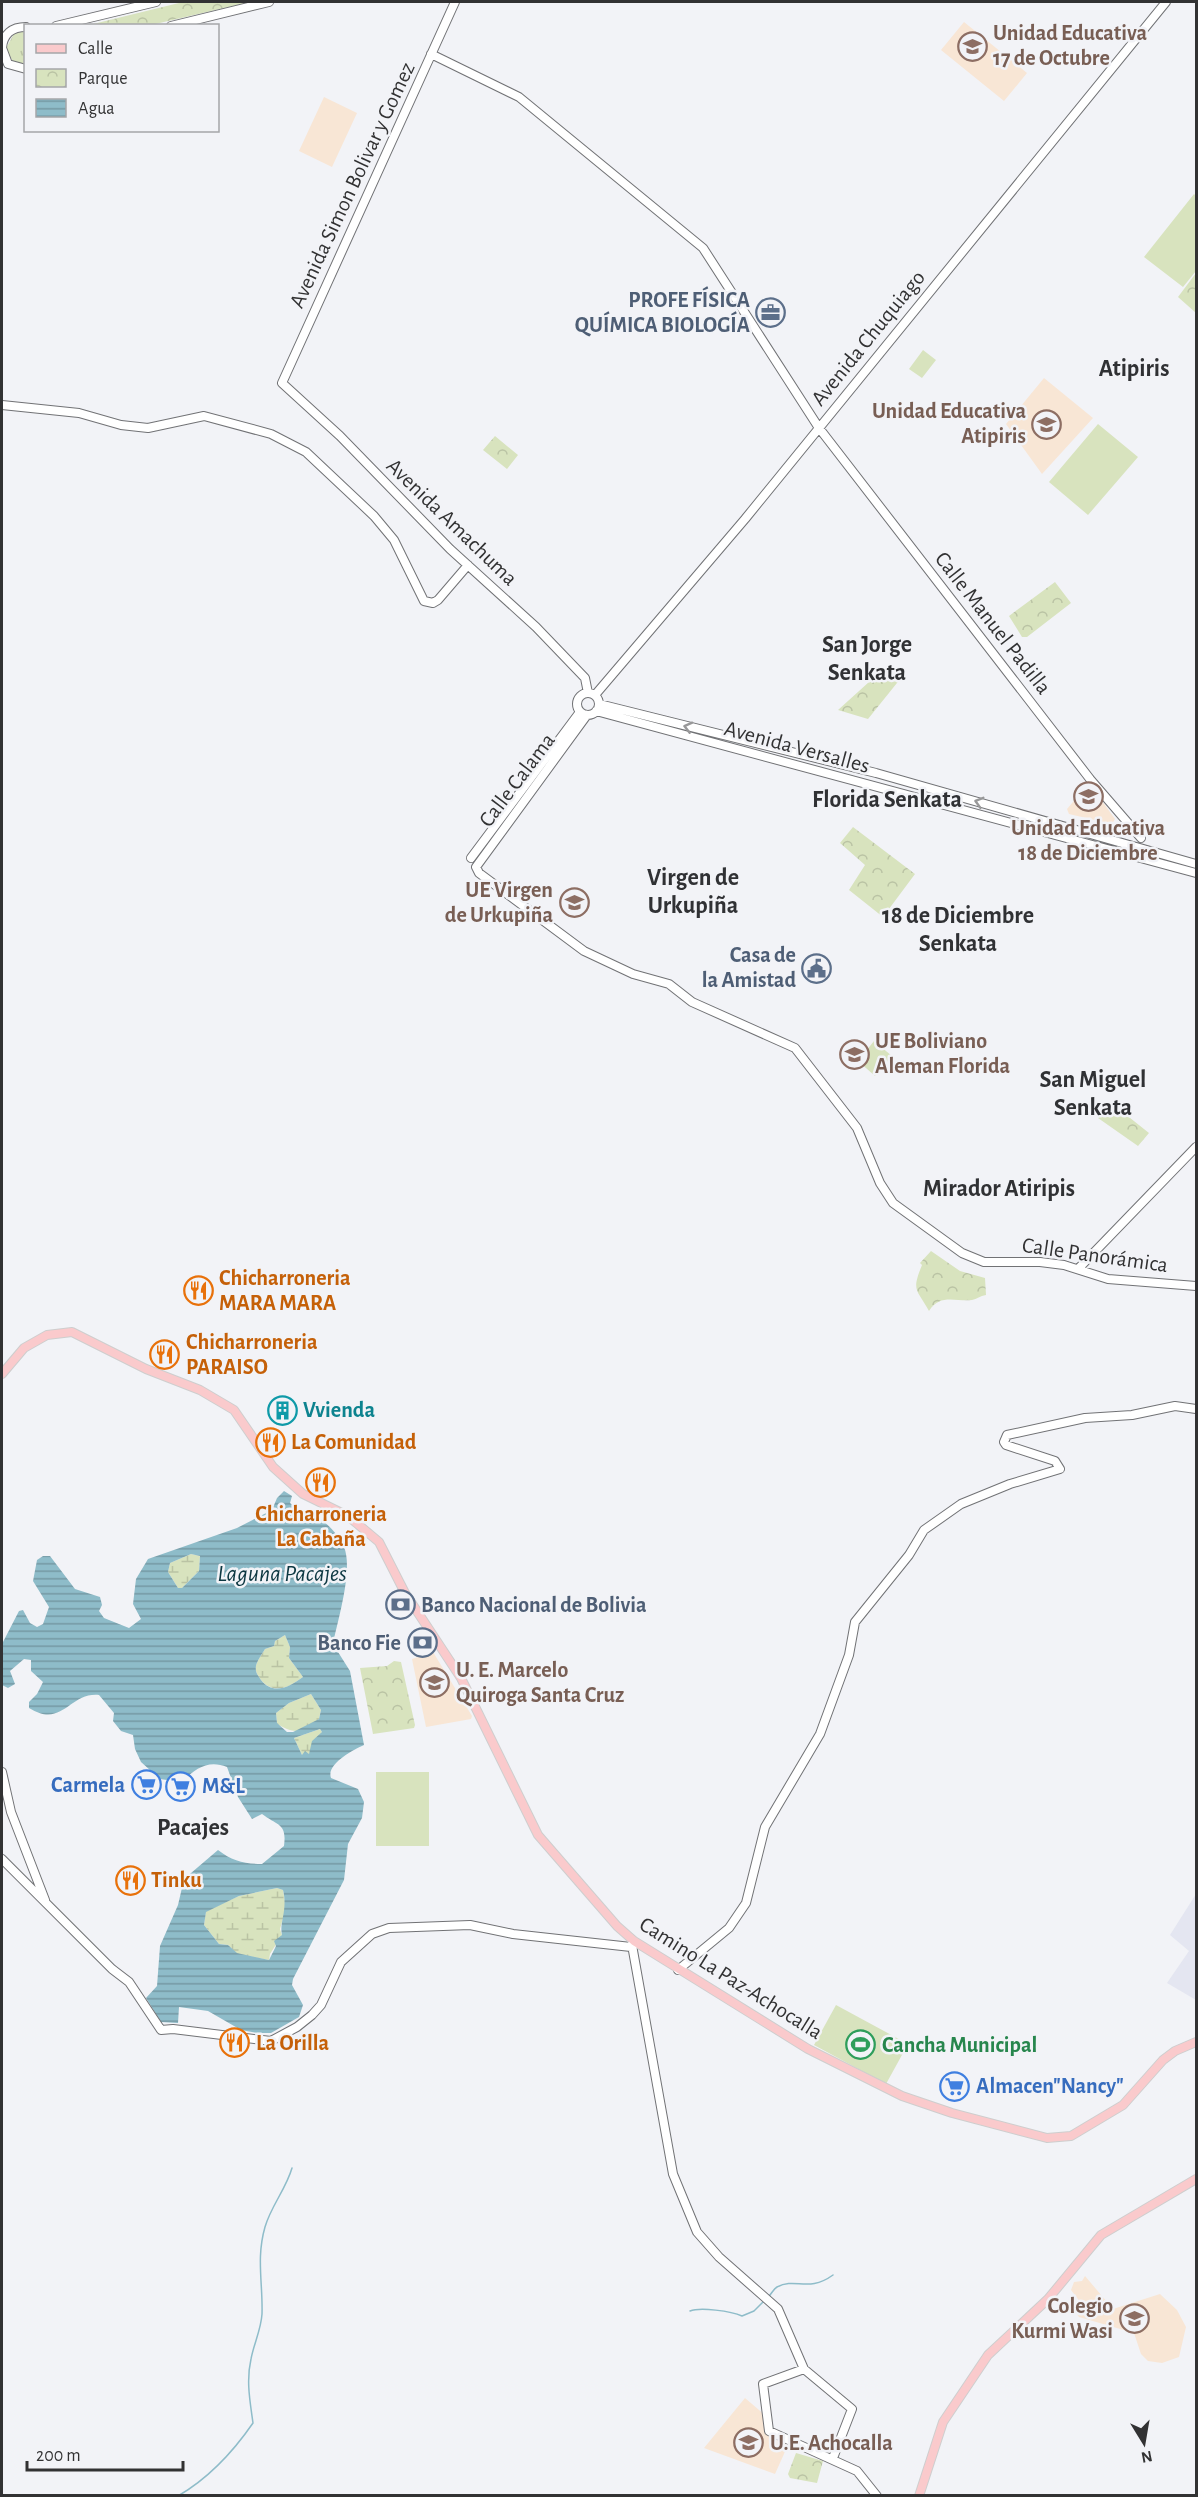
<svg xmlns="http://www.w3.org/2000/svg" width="1198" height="2497" font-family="'Alegreya Sans',sans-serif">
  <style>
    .built { fill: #e4e6f1 }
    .education { fill: #f8e6d5 }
    .grass { fill: url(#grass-tufts) }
    .wetland { fill: url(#wetland-marsh) }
    .park { fill: url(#park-crowns) }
    .pitch { fill: #d8e3be }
    .water { fill: url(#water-rules); fill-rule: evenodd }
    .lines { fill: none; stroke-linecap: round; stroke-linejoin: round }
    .stream { stroke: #8ebcc9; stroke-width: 1.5 }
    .secondary-casing { stroke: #717275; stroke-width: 10 }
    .primary-casing { stroke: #cecece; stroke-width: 10 }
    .secondary { stroke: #fff; stroke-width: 8 }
    .primary { stroke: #facacc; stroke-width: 8 }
    .oneway { stroke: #989899 }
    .labels { text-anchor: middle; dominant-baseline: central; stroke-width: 5; stroke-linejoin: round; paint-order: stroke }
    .education-label { font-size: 22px; font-weight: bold; fill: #785e54; stroke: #f2f3f7; text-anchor: start }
    .street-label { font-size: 22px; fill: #323233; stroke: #f2f3f7 }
    .service-label { font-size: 22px; font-weight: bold; fill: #4e5e75; stroke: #f2f3f7; text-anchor: end }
    .food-label { font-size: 22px; font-weight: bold; fill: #c56008; stroke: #f2f3f7; text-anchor: start }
    .culture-label { font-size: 22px; font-weight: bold; fill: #0d838f; stroke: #f2f3f7; text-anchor: start }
    .shop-label { font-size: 22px; font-weight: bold; fill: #366cbe; stroke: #f2f3f7; text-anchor: start }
    .leisure-label { font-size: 22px; font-weight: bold; fill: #27864d; stroke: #f2f3f7; text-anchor: start }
    .neighbourhood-label { font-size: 24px; font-weight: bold; fill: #303134; stroke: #f2f3f7 }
    .water-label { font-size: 24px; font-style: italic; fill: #0d3842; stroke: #f2f3f7 }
  </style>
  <defs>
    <pattern id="grass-tufts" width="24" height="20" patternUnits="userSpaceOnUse" patternTransform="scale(1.5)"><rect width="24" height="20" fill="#d8e3be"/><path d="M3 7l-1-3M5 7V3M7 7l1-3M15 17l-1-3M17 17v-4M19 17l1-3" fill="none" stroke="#bac3a4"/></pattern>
    <pattern id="wetland-marsh" width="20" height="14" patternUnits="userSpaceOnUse" patternTransform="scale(1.5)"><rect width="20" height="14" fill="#d8e3be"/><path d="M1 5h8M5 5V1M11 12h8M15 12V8" fill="none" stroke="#bac3a4"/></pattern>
    <pattern id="park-crowns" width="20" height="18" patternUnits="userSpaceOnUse" patternTransform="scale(1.5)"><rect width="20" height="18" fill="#d8e3be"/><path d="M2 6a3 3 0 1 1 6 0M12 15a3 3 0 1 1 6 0" fill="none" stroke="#bac3a4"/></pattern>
    <pattern id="water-rules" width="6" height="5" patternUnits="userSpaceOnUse" patternTransform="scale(1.5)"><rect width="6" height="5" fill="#8ebcc9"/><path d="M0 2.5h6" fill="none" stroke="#7599a4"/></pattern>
  </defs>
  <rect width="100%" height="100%" fill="#f2f3f7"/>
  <!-- built -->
  <path class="built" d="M1196,1894V2000L1167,1983L1189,1951L1170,1935Z"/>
  <!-- education -->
  <path class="education" d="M964,22L1027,73L1004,101L941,50Z
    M324,97L357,113L332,167L299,151Z
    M1044,378L1093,418L1042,474L1006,424Z
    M1089,783L1115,819L1112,824L1069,814L1067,809Z
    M433,1652L472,1716L471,1719L426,1727L412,1659Z
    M1085,2276L1113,2309L1160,2294L1177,2310L1186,2327L1179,2357L1162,2363L1148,2361L1141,2354L1134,2333L1079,2317L1076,2313L1084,2307L1071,2290L1074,2282L1082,2281Z
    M745,2398L765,2415L766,2432L788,2445L775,2474L704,2448Z"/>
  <!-- grass -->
  <path class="grass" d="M25,31V65L13,62L6,48L14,34Z"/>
  <!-- wetland -->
  <path class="wetland" d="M191,1554L200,1556L199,1571L182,1588H178L168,1572L170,1563Z
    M285,1635L290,1647L289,1658L303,1677C288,1688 274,1695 261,1680C258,1675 255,1673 256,1666C257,1661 262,1654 265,1649L274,1646L275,1641Z
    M311,1694L321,1710L319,1719C301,1734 295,1734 277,1724L276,1713L289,1703Z
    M320,1729L322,1732L309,1754L302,1755L294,1738Z
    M277,1888L283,1890L286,1908L280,1929L282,1935L270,1954L269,1960L237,1954L228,1945L219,1944L204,1925L206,1911L239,1896Z"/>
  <!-- park -->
  <path class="park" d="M183,2H250L151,25H89Z
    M1196,273V313L1178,297Z
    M495,436L518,455L507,469L483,450Z
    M1055,582L1071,603L1027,637H1022L1009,616Z
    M890,663L901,678L868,719L838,710Z
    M853,827L915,874L883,917L849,890L865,865L840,843Z
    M1110,1102L1149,1133L1138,1146L1098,1118Z
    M931,1251L960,1271L985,1278L986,1295C980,1296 977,1299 972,1300C956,1302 940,1293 929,1311C917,1289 911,1292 922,1265L920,1263Z
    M394,1661L401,1662L415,1725L414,1728L373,1734L360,1668L387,1666Z
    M796,2453L823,2461L817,2483L790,2478L788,2474Z"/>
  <!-- pitch -->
  <path class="pitch" d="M1194,194L1196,196V271L1183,287L1144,257Z
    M923,350L936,360L922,378L909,369Z
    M1098,424L1138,457L1088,515L1049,482Z
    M874,1041L892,1056L875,1076L858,1061Z
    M376,1772H429V1846H376Z
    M836,2005L908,2044L886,2084L814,2045Z"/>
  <!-- water -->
  <path class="water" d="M284,1491L292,1496L290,1503L312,1520L320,1518C329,1526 339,1535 344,1547C353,1568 339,1616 334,1639L338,1652L350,1671L364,1745C353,1750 326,1764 331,1778L358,1789L364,1802L362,1818L348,1844L344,1880L293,1979L292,1985L303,2005L299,2017L271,2033H258L241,2030L208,2011L179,2007L178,2023L161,2022L146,1998L157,1986L160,1946L178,1905L184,1879L218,1850C232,1861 245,1864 262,1864L284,1846C287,1823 278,1826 262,1814L252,1819L238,1797L227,1767C208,1759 195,1769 181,1782L160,1779L141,1762L135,1749L133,1735L121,1731L113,1721L114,1713L99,1695C69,1692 63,1729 29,1708V1702L37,1694L43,1682L31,1671V1660L24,1659L10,1671L15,1684L8,1688L2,1685L3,1642L19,1611L23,1610L30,1623L37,1627L43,1624L49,1607L33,1581L37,1560L43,1556H50L75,1589L100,1597L102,1605L99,1611L104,1618L129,1628L141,1619L133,1604L136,1579L148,1559L237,1528L272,1510L277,1498ZM191,1554L200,1556L199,1571L182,1588H178L168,1572L170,1563ZM285,1635L290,1647L289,1658L303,1677C288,1688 273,1695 261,1680C258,1675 255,1673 256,1666C257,1661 262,1654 265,1649L274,1646L275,1641ZM311,1694L321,1710L319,1719L293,1732H287L277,1723L276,1713L289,1703ZM320,1729L322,1732L312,1741L309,1754L305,1751L302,1755L294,1738ZM277,1888L283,1890C288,1910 279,1923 282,1935L274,1941L276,1946L269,1960L237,1953L228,1945L219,1944L204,1925L206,1912L239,1896Z"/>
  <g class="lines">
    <!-- stream -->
    <path class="stream" d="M768,2297C772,2294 773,2289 777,2287C796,2277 808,2293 833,2275
      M690,2311C700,2307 731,2311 742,2316L754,2311L764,2301
      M178,2496C209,2478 233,2452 253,2423C250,2401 246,2381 251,2359C254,2343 261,2330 262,2314C263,2284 256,2258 265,2227C271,2206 286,2189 292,2168"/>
    <defs>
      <path id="secondary" d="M455,2L282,383L340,436L450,549L536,627L585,678L588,693
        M56,26L156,2
        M171,26L269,2
        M2,48C3,34 12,27 26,27
        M2,48L8,64L26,69
        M431,54L519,97L703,248L819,428L1090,779L1141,838
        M2,405L79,413L121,425L148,428L204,416L271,434L306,452L374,516L394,540L424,601L433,603L438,600L468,565
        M577 704a11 11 0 1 1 22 0a11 11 0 1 1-22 0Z
        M595,695L745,519L1166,2
        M599,704L876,773L1196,864
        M596,711L1196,873
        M587,715L476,867L479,873L584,951L633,974L669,984L692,1002L795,1048L857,1128L880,1183L893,1203L962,1253L984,1262H1040L1064,1265L1108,1279L1196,1286
        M471,858L580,712
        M1078,1269L1196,1147
        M2,1772L11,1812L45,1900
        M2,1859L112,1969L129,1982L161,2030L173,2029L271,2041L297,2027L312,2015L321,2005L341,1962L372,1934L389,1928L470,1925L513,1934L631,1947
        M632,1945L673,2174L697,2232L719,2257L778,2309L804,2369L852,2409L833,2458
        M678,1970L729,1928L746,1903L765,1827L820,1734L849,1655L855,1622L909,1555L924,1530L961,1504L1010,1484L1060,1469L1055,1461L1006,1445L1004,1442L1007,1435L1085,1418L1132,1415L1175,1406L1196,1409
        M804,2369L763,2384L769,2431L857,2471L877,2496"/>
      <path id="primary" d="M2,1374L24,1348L47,1335L72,1332L146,1369L200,1390L234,1410L273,1467L303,1494L348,1516L379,1542L405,1593L461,1678L538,1835L617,1926L634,1941L808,2049L902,2096L952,2113L1047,2138L1071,2136L1123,2105L1163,2060L1175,2051L1196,2042
        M919,2496L943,2422L988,2355L1048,2299L1101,2235L1196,2179"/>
    </defs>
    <!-- secondary casing -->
    <use href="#secondary" class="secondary-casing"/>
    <!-- primary casing -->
    <use href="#primary" class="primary-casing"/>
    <!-- secondary -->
    <use href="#secondary" class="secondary"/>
    <!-- primary -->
    <use href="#primary" class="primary"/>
  </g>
  <!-- one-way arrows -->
  <defs><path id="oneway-chevron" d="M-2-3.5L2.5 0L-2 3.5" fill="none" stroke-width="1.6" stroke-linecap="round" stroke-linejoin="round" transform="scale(1.5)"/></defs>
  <g class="oneway">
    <use href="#oneway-chevron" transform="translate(688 727) rotate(-166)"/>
    <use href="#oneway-chevron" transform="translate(979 802) rotate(-164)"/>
  </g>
  <!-- icons -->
  <defs>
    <symbol id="school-ring" viewBox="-11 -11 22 22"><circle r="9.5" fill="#f2f3f7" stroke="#8d6e63" stroke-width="1.5"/><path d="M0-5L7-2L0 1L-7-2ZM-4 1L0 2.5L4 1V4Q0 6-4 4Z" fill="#8d6e63"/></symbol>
    <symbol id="office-ring" viewBox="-11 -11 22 22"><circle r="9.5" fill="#f2f3f7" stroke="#5c6f8a" stroke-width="1.5"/><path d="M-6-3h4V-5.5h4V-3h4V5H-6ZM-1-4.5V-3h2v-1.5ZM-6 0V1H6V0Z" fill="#5c6f8a"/></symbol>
    <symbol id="civic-ring" viewBox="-11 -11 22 22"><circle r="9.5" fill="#f2f3f7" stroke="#5c6f8a" stroke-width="1.5"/><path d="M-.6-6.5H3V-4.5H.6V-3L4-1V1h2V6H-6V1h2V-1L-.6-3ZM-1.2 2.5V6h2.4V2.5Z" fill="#5c6f8a"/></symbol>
    <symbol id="restaurant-ring" viewBox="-11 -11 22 22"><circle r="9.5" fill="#f2f3f7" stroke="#e8710a" stroke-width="1.5"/><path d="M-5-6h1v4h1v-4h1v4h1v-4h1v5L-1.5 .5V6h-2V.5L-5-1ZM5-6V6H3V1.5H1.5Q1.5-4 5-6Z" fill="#e8710a"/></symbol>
    <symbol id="building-ring" viewBox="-11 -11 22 22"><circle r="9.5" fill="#f2f3f7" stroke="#0f9aa8" stroke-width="1.5"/><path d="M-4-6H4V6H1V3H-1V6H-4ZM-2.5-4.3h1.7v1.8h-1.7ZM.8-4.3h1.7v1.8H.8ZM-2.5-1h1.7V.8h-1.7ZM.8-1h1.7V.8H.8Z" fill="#0f9aa8"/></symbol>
    <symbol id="bank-ring" viewBox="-11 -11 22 22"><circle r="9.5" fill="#f2f3f7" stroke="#5c6f8a" stroke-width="1.5"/><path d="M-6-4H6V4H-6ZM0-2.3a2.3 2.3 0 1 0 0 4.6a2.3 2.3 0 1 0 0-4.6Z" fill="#5c6f8a"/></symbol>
    <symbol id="supermarket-ring" viewBox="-11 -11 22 22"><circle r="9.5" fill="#f2f3f7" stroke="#3f7fe0" stroke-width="1.5"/><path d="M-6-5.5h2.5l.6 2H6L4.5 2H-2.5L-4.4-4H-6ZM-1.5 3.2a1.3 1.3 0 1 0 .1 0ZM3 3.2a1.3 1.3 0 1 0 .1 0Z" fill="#3f7fe0"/></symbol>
    <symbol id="stadium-ring" viewBox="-11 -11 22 22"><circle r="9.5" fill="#f2f3f7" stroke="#2e9e5b" stroke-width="1.5"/><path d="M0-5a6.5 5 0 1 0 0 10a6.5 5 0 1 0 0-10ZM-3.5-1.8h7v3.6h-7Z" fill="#2e9e5b"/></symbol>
  </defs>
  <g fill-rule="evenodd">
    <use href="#school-ring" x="956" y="30" width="33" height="33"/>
    <use href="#office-ring" x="754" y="296" width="33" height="33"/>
    <use href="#school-ring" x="1030" y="408" width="33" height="33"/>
    <use href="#school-ring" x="1072" y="780" width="33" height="33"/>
    <use href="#school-ring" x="558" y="886" width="33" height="33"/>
    <use href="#civic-ring" x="800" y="952" width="33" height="33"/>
    <use href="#school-ring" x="838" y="1038" width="33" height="33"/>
    <use href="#restaurant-ring" x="182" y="1274" width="33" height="33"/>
    <use href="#restaurant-ring" x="148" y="1338" width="33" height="33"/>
    <use href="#building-ring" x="266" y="1394" width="33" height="33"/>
    <use href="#restaurant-ring" x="254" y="1426" width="33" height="33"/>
    <use href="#restaurant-ring" x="304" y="1466" width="33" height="33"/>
    <use href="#bank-ring" x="384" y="1588" width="33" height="33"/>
    <use href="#bank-ring" x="406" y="1626" width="33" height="33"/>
    <use href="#school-ring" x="418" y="1666" width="33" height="33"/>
    <use href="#supermarket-ring" x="130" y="1768" width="33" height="33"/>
    <use href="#supermarket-ring" x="164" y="1770" width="33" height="33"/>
    <use href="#restaurant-ring" x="114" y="1864" width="33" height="33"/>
    <use href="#restaurant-ring" x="218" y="2026" width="33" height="33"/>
    <use href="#stadium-ring" x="844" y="2028" width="33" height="33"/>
    <use href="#supermarket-ring" x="938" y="2070" width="33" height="33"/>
    <use href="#school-ring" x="1118" y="2302" width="33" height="33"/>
    <use href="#school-ring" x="732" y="2426" width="33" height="33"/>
  </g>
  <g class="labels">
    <!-- education labels -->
    <g class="education-label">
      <text x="993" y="33">Unidad Educativa<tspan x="993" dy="25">17 de Octubre</tspan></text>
      <text x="1026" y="411" text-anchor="end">Unidad Educativa<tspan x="1026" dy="25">Atipiris</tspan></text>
      <text x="1088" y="828" text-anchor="middle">Unidad Educativa<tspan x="1088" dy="25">18 de Diciembre</tspan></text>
      <text x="553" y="890" text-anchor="end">UE Virgen<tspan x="553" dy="25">de Urkupiña</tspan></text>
      <text x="875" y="1041">UE Boliviano<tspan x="875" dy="25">Aleman Florida</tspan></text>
      <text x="456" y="1670">U. E. Marcelo<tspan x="456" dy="25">Quiroga Santa Cruz</tspan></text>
      <text x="1113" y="2306" text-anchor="end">Colegio<tspan x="1113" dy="25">Kurmi Wasi</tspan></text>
      <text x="770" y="2443">U.E. Achocalla</text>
    </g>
    <!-- street labels -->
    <g class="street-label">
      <text transform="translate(352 185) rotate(-65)">Avenida Simon Bolivar y Gomez</text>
      <text transform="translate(868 338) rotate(-51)">Avenida Chuquiago</text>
      <text transform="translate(452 522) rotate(44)">Avenida Amachuma</text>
      <text transform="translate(993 623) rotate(52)">Calle Manuel Padilla</text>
      <text transform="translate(797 747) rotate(15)">Avenida Versalles</text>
      <text transform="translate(517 780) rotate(-53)">Calle Calama</text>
      <text transform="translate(1095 1255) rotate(8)">Calle Panorámica</text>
      <text transform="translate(731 1978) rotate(32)">Camino La Paz-Achocalla</text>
    </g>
    <!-- service labels -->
    <g class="service-label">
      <text x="750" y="300">PROFE FÍSICA<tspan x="750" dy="25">QUÍMICA BIOLOGÍA</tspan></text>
      <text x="796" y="955">Casa de<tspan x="796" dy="25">la Amistad</tspan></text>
      <text x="421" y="1605" text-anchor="start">Banco Nacional de Bolivia</text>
      <text x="401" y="1643">Banco Fie</text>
    </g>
    <!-- food labels -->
    <g class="food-label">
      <text x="219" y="1278">Chicharroneria<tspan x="219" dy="25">MARA MARA</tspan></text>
      <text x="186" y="1342">Chicharroneria<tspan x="186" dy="25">PARAISO</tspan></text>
      <text x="291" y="1442">La Comunidad</text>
      <text x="321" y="1514" text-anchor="middle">Chicharroneria<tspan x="321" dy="25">La Cabaña</tspan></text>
      <text x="151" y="1880">Tinku</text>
      <text x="256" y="2043">La Orilla</text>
    </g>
    <!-- culture labels -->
    <g class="culture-label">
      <text x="303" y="1410">Vvienda</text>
    </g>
    <!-- shop labels -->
    <g class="shop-label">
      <text x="125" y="1785" text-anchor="end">Carmela</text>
      <text x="202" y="1786">M&amp;L</text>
      <text x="976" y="2086">Almacen"Nancy"</text>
    </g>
    <!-- leisure labels -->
    <g class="leisure-label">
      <text x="882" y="2045">Cancha Municipal</text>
    </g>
    <!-- neighbourhood labels -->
    <g class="neighbourhood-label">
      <text x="1134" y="369">Atipiris</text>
      <text x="867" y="645">San Jorge<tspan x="867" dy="28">Senkata</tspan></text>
      <text x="887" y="800">Florida Senkata</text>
      <text x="693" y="878">Virgen de<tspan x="693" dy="28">Urkupiña</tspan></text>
      <text x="958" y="916">18 de Diciembre<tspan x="958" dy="28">Senkata</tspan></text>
      <text x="1093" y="1080">San Miguel<tspan x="1093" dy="28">Senkata</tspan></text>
      <text x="999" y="1189">Mirador Atiripis</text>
      <text x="193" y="1828">Pacajes</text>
    </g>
    <!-- water labels -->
    <g class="water-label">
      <text x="282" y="1574">Laguna Pacajes</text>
    </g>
  </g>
  <!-- border -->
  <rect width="1198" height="2497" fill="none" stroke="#323233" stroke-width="6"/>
  <!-- legend -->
  <rect x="24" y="24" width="195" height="108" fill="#f2f3f7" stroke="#a5a6a9" stroke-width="1.5"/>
  <rect x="36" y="44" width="30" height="9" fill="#facacc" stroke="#a5a6a9" stroke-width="1.5"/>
  <text x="78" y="54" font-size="18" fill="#323233">Calle</text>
  <rect x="36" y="69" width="30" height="18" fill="url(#park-crowns)" stroke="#a5a6a9" stroke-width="1.5"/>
  <text x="78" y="84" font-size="18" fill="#323233">Parque</text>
  <rect x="36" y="99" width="30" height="18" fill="url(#water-rules)" stroke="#a5a6a9" stroke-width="1.5"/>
  <text x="78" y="114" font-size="18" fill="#323233">Agua</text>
  <!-- north arrow -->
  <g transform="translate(1144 2443) rotate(169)" stroke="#f2f3f7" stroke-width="4.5" paint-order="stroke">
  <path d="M0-4.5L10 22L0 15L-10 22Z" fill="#323233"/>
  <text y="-9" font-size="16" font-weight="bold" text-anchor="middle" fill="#323233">N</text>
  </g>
  <!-- scale -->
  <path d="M27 2461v9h156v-9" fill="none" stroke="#323233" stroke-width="3"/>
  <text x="36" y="2461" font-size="18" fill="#323233" stroke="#f2f3f7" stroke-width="4.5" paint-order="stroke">200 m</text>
</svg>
